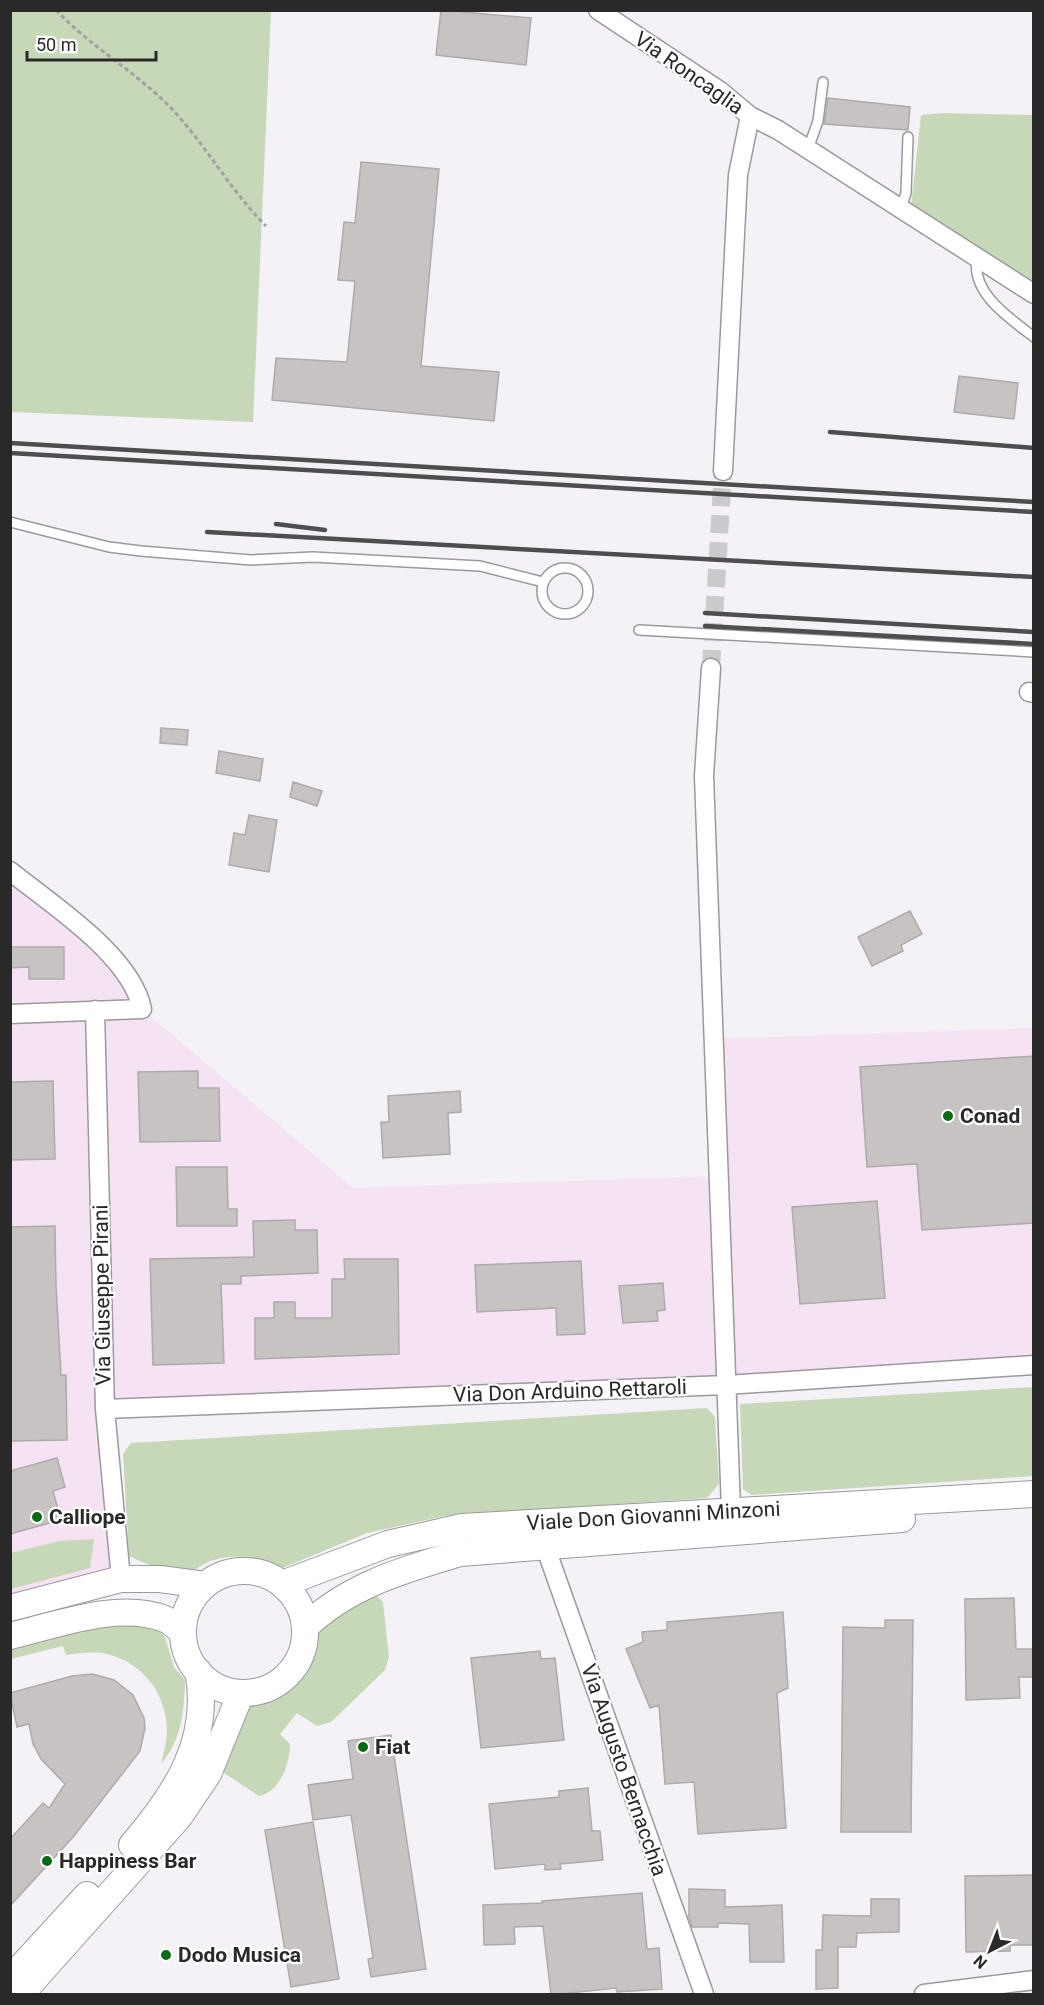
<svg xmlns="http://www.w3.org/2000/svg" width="1044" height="2005" font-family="Roboto,sans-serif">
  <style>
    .commercial { fill: #f5e3f4 }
    .green { fill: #c6d8b8 }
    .building { fill: #c7c3c3; stroke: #aeaaaa; stroke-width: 1.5 }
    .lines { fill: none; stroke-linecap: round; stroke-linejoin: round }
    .street-tunnel { stroke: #cbcacd; stroke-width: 18; stroke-dasharray: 18 9; stroke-linecap: butt }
    .lane-casing { stroke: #9b999c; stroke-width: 12 }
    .street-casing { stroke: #9b999c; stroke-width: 21 }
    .secondary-casing { stroke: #9b999c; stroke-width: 28 }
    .path { stroke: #a1a0a3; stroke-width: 3; stroke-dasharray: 4.5 3; stroke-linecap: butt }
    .lane { stroke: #fff; stroke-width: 9 }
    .street { stroke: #fff; stroke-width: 18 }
    .secondary { stroke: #fff; stroke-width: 26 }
    .rail { stroke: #4e4e50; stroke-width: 4.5 }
    .poi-dot { fill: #096a14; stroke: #fff; stroke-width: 2 }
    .labels { text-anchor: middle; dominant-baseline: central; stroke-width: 4.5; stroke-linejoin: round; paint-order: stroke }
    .street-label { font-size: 21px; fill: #29292a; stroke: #fff }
    .poi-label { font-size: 21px; font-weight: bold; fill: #29292a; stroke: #fff; text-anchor: start }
  </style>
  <rect width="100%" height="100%" fill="#f4f2f6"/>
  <!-- commercial -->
  <path class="commercial" d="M10,871L104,949L142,1009L353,1188L718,1176L714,1039L1033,1028V1365L106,1409L121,1579L11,1608Z"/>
  <!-- green -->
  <path class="green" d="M11,10L271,11L253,422L11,412Z
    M942,113L1033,115V284L911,207L921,115Z
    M1033,1387V1476L752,1495L743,1489L740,1404Z
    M707,1408L715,1417L719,1484L707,1498L445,1516L367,1533L280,1569C260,1557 231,1552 208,1562C202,1564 194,1572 188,1573C173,1574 142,1563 129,1556L123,1454L131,1443Z
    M94,1539L90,1568L11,1589V1553L59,1541Z
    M375,1594L383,1602L389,1657L385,1670L331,1722L317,1726L297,1713L280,1734L290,1744C290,1764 280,1792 259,1796L221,1771L242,1704C254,1698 268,1697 279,1691C301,1678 308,1651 311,1628Z
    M115,1621L155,1627L165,1637L174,1667L185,1680C184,1712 182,1739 161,1764C163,1754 167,1742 167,1732C167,1695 144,1663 107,1654C95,1651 79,1653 66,1655L63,1646L11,1659L10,1640Z"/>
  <!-- building -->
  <path class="building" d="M441,10L531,18L526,65L436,55Z
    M828,98L910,107L908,130L824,124Z
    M361,162L439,169L421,366L499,372L494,421L272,400L276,358L347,362L355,281L338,280L344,222L355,223Z
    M959,376L1018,383L1014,419L954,412Z
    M161,728L188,730L187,745L160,743Z
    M219,751L263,759L260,781L216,773Z
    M293,782L322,791L317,806L290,797Z
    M249,815L277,820L269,872L229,865L234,833L245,835Z
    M910,911L922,934L901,945L903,951L872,966L858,937Z
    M10,947H64V979H29V967L10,968Z
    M1034,1056V1223L922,1230L917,1164L867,1167L860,1067Z
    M198,1071V1088H219L220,1141L140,1142L138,1072Z
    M53,1081L55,1159L10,1160V1082Z
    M460,1091L461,1112L448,1113L450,1154L383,1158L381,1122H389L388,1096Z
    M176,1167H227L228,1209H237V1226H177Z
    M877,1201L885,1298L800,1304L792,1207Z
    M295,1220V1230H317L318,1273L241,1276V1284H221L224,1363L153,1365L150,1259L254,1257L253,1221Z
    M55,1226L56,1286L61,1375H66L67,1440L10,1441V1227Z
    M344,1259H398L399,1354L255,1359V1318H274V1302H295V1318H332V1279H345Z
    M581,1261L585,1334L557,1335L556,1308L477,1312L475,1265Z
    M663,1283L665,1310L657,1311L658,1321L623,1323L619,1286Z
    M57,1458L65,1487L53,1491L61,1520L10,1534V1471Z
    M1014,1598L1016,1649H1034V1677H1019L1020,1698L966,1700L965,1599Z
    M783,1612L788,1688L777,1693L786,1828L698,1834L694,1782L665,1784L659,1705L650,1708L626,1649L643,1642L642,1632L667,1630V1622Z
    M885,1620H913L911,1832H841L843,1627L885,1628Z
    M540,1651L541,1659L555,1658L564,1740L481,1748L471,1658Z
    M92,1674L114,1680L133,1695L144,1718L145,1728L140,1751L74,1836L10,1906V1839L43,1803L49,1808L65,1784L41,1759L33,1744L29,1724L17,1727L10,1693L72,1676Z
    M391,1735L426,1969L371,1977L368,1959L373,1958L351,1815L313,1820L308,1785L353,1779L348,1741Z
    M588,1788L592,1831H600L603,1860L560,1864L561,1869L545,1870V1864L495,1869L489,1804L559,1797V1791Z
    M313,1822L339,1979L291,1987L265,1830Z
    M1034,1875V1945H1010V1951L966,1952L965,1876Z
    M689,1889L725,1890V1907L782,1905L784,1962H750L749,1924L718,1923V1927H692L689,1917Z
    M642,1893L647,1949L659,1948L662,1989L617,1992L616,1988L551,1995L543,1926L514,1927L515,1944L484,1945L483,1905L542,1903V1901Z
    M871,1899H899V1932L857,1933L856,1947H838V1988L816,1989V1950H822L823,1915L871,1916Z"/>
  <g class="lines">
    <!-- street-tunnel -->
    <path class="street-tunnel" d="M711,668L723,471"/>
    <defs>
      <path id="lane" d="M808,149L818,121L823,82
        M901,209L906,193L908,137
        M977,259C971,293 1009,318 1034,337
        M10,522L109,547L141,551L251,560L313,557L480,566L543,582
        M542 591a23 23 0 1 1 46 0a23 23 0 1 1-46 0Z
        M639,630L1034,652"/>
      <path id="street" d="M598,10L720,91L750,116L778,130L1034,294
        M723,471L738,175L750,116
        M711,668L704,776L731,1510
        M1029,692L1034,693
        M10,871C52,905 131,955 142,1009L10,1014
        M95,1010L105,1409L121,1579
        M105,1409L726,1385L1034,1365
        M545,1546L704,1994
        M924,1994L1034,1980"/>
      <g id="secondary">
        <circle cx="244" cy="1632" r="61"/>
        <path id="s1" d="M282,1584L388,1544L462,1527L1034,1494"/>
        <path d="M10,1608L121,1579H160L205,1585"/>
        <path d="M305,1627C349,1585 403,1570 460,1553L902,1519"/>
        <path d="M10,1636C57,1625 118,1601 165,1619C172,1622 178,1628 183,1633"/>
        <path d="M132,1845C175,1795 212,1740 198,1671"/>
        <path d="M10,1979L87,1895"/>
        <path d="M21,1994L179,1817L208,1774L241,1693"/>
      </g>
    </defs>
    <!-- lane casing -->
    <use href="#lane" class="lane-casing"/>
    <!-- street casing -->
    <use href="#street" class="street-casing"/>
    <!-- secondary casing -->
    <use href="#secondary" class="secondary-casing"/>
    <!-- path -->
    <path class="path" d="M56,10C91,47 136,72 171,108C206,145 230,190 266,226"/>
    <!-- lane -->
    <use href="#lane" class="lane"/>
    <!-- street -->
    <use href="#street" class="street"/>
    <!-- secondary -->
    <use href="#secondary" class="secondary"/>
    <!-- rail -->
    <path class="rail" d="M830,432L1034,448
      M10,443L1034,502
      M10,453L1034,512
      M276,524L325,530
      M207,532L1034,577
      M705,613L1034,632
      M705,626L1034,644"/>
  </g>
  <!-- markers -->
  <g class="poi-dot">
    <circle cx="948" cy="1116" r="6"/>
    <circle cx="37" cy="1517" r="6"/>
    <circle cx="363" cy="1747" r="6"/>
    <circle cx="47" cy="1861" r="6"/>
    <circle cx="166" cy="1955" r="6"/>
  </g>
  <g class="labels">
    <!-- street labels -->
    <g class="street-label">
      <text transform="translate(689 73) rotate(35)">Via Roncaglia</text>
      <text transform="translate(102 1295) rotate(-91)">Via Giuseppe Pirani</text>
      <text transform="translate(570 1391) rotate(-2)">Via Don Arduino Rettaroli</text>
      <text stroke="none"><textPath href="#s1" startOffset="381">Viale Don Giovanni Minzoni</textPath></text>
      <text transform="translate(624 1770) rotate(71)">Via Augusto Bernacchia</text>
    </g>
    <!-- poi labels -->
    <g class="poi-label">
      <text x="960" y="1116">Conad</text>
      <text x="49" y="1517">Calliope</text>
      <text x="375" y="1747">Fiat</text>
      <text x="59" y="1861">Happiness Bar</text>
      <text x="178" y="1955">Dodo Musica</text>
    </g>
  </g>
  <!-- border -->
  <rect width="1044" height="2005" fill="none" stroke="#29292a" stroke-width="24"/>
  <!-- north arrow -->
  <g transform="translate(990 1951) rotate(222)" stroke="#ffffff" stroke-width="4.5" paint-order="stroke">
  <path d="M0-4.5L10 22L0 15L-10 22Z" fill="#29292a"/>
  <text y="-9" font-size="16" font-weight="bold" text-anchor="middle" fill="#29292a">N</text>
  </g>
  <!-- scale -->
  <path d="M27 51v9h129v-9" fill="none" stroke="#29292a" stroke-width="3"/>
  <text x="36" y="51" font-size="18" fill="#29292a" stroke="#ffffff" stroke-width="4.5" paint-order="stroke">50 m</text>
</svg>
